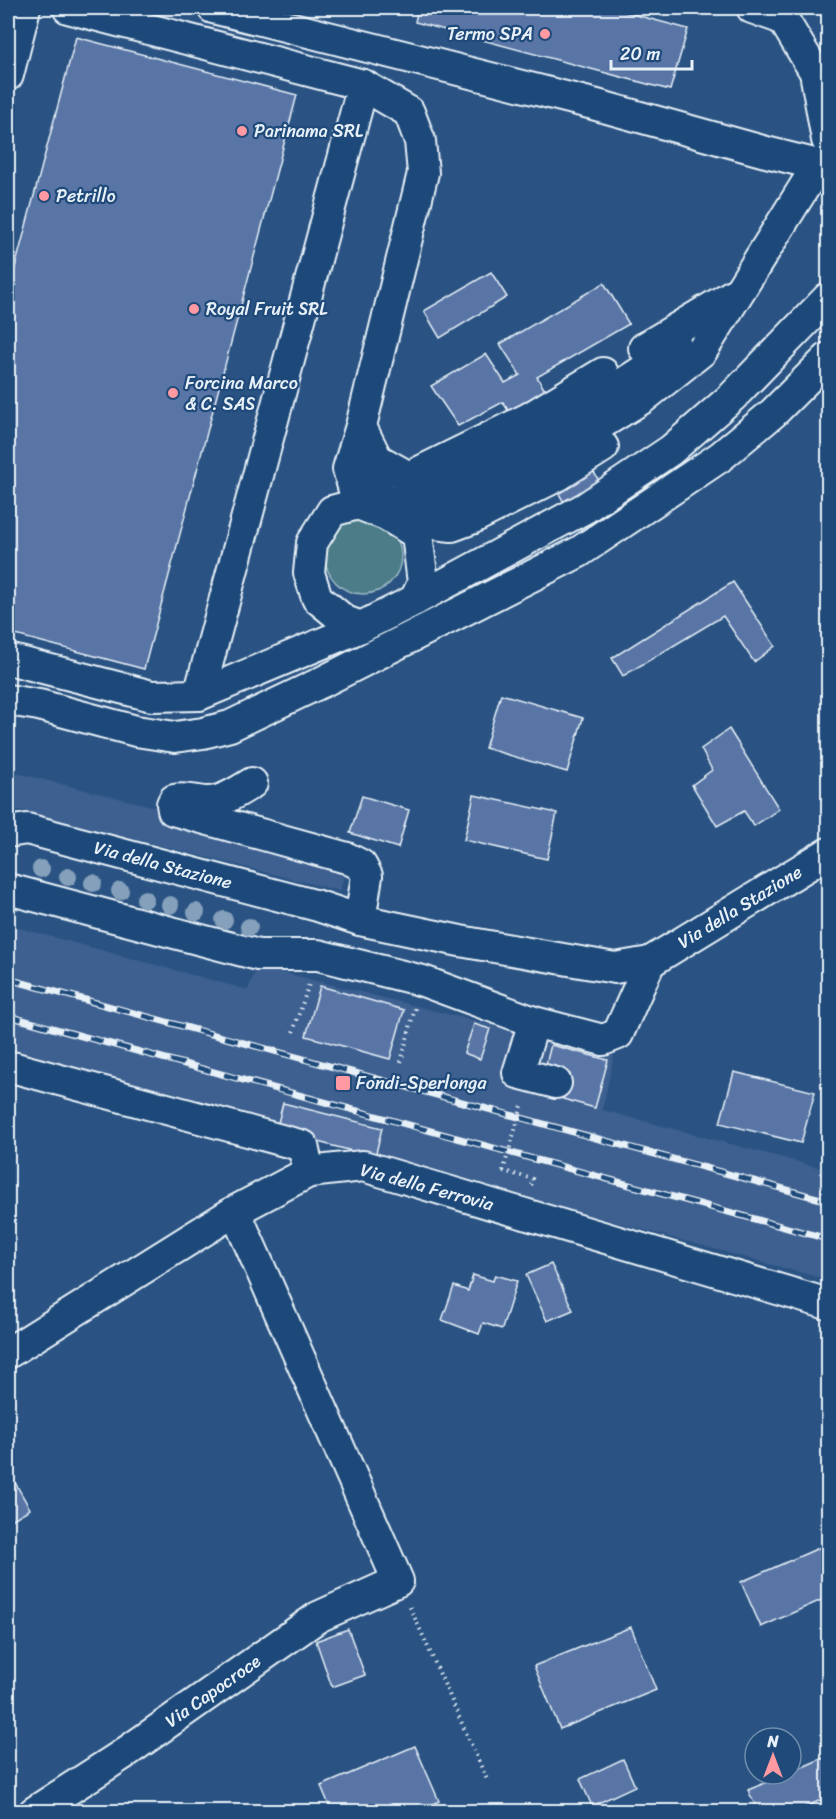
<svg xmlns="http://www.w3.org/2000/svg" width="836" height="1819" font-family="Sriracha,sans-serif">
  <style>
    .built { fill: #3c6090 }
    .green { fill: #4b7c88; stroke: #9ab6c0; stroke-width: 1.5 }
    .building { fill: #5875a6; stroke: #e8f1f8; stroke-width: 1.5 }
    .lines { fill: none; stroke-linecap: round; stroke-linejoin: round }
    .minor-casing { stroke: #e8f1f8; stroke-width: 34 }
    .path { stroke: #e8f1f8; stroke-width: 4; stroke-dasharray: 1.5 4.5; stroke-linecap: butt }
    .minor { stroke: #1f4a7a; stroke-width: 30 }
    .rail-casing { stroke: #e8f1f8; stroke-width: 7 }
    .rail { stroke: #1f4a7a; stroke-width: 4.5; stroke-dasharray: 14; stroke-linecap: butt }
    .path-bridge { stroke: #e8f1f8; stroke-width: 4; stroke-dasharray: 1.5 4.5; stroke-linecap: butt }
    .tree { fill: #85a0ba }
    .poi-dot { fill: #ff9aa2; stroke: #1f4a7a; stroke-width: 2 }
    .labels { text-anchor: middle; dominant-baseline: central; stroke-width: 4.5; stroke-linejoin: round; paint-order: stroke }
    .poi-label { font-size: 18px; fill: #e8f1f8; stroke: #1f4a7a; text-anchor: start }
    .street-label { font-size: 18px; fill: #e8f1f8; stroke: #1f4a7a }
  </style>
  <rect width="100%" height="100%" fill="#2a5383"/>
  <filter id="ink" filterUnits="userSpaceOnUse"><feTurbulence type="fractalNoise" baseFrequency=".0167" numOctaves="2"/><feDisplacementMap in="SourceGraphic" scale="12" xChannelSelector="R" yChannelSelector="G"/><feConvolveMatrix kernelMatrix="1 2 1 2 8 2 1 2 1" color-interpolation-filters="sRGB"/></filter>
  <g filter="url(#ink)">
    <!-- built -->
    <path class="built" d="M8,771L151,806L348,861L340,891L8,807Z
      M8,925L248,990L257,966L614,1056L602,1110L828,1170V1280L8,1057Z"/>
    <!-- green -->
    <path class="green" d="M325 556a38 38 0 1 1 76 0a38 38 0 1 1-76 0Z"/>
    <!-- building -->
    <path class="building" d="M418,8H610L688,29L670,90L415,22Z
      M76,37L297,95L144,669L8,633V294Z
      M491,272L507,297L440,338L424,311Z
      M604,283L629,324L537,377L629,531L595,553L503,402L458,426L431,386L486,354L505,383L520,375L500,344Z
      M733,582L775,646L754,662L723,616L623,676L612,658Z
      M501,694L583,718L567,772L485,748Z
      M729,729L779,809L754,826L744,811L717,826L692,785L712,770L701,749Z
      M474,795L557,813L547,859L464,840Z
      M362,796L409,810L398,848L350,833Z
      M320,986L404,1010L390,1059L306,1036Z
      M474,1024L490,1029L480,1059L464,1053Z
      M551,1045L608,1060L595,1108L563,1099L570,1074L545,1068Z
      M734,1072L815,1092L801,1143L720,1123Z
      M283,1103L382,1128L375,1157L276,1131Z
      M551,1264L573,1310L547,1321L526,1275Z
      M473,1275L493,1281L495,1275L517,1281L502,1329L483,1323L479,1334L442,1320L454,1286L468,1291Z
      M8,1470L30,1509L8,1522Z
      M828,1544V1597L761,1627L741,1582Z
      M631,1627L656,1690L560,1729L534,1666Z
      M348,1629L365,1675L332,1687L316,1641Z
      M415,1746L439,1801L415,1812H332L321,1786Z
      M828,1756V1797L793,1812H758L748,1790L787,1774H791V1772Z
      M623,1759L635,1786L592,1806L580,1779Z"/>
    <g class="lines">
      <defs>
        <g id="minor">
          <path d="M68,8L363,85L409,112L420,141L423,173L361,426L348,469L358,504"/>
          <path d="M213,8L593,104L766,152L818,165L828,162"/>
          <path d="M752,8L783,19L815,72L827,140"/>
          <path d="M8,75L25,8"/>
          <path d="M644,348L734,294"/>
          <path d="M362,429L377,459L409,477L529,418L603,373"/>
          <path d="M361,459C360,486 386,499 406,511L448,505L549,456L643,398L702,351L818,165"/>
          <path d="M405,497L408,500L538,438L678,348"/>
          <path d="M407,521L452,526L471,519L559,475L603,447"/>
          <path d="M361,627L345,621L317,598L309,573L312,543L332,511L358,504L386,515L417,534L423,583L415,600"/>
          <path d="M8,659L152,696L199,695L361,627L415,600L585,508L671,450L732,397L828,298"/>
          <path d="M199,695L363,85"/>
          <path d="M8,700L39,705L136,731L175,737L203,733L230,726L320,683L579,552L720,457L773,413L828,358"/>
          <path d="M252,783C239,791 223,802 208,802C196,802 186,797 174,800L172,804L173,810L347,858L361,865L367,876L360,920"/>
          <path id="s1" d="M8,832L27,829L318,906L360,920L460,941L615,968L650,962L828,853"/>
          <path d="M8,889L258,955H318L423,981L534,1022L603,1040L618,1034L650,962"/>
          <path d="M534,1022L518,1073L556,1083"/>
          <path d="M8,1066L303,1146L309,1172L363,1166L828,1304"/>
          <path d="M8,1353L235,1211L309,1172"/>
          <path id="s2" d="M34,1812L122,1755L318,1617L398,1581L235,1211"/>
        </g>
      </defs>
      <!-- minor casing -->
      <use href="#minor" class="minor-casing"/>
      <!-- path -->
      <path class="path" d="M293,1032L309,984
        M401,1062L415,1008
        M503,1171L533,1179L531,1186
        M410,1607L488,1782"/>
      <!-- minor -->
      <use href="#minor" class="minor"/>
      <defs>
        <path id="rail" d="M8,979L828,1201
          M8,1016L828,1239"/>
      </defs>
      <!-- rail casing -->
      <use href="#rail" class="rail-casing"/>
      <!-- rail -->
      <use href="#rail" class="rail"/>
      <!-- path-bridge -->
      <path class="path-bridge" d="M503,1171L523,1102"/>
    </g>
    <!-- trees -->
    <g class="tree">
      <circle cx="41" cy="869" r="9"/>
      <circle cx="68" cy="877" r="9"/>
      <circle cx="93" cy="883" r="9"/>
      <circle cx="120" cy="891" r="9"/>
      <circle cx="145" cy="899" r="9"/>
      <circle cx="170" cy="905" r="9"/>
      <circle cx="196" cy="912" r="9"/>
      <circle cx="224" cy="920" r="9"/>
      <circle cx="249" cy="927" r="9"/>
    </g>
  </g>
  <!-- markers -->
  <g class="poi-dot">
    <circle cx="545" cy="34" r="6"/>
    <circle cx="242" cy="131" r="6"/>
    <circle cx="44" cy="196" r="6"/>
    <circle cx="194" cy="309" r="6"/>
    <circle cx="173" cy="393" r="6"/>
    <rect x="335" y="1075" width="16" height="16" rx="3"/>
  </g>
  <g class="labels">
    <!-- poi labels -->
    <g class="poi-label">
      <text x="533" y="34" text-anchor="end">Termo SPA</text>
      <text x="254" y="131">Parinama SRL</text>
      <text x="56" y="196">Petrillo</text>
      <text x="206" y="309">Royal Fruit SRL</text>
      <text x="185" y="383">Forcina Marco<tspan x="185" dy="21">&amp; C. SAS</tspan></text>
      <text x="356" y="1083">Fondi-Sperlonga</text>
    </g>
    <!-- street labels -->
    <g class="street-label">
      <text stroke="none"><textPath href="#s1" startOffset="160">Via della Stazione</textPath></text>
      <text stroke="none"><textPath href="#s1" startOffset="765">Via della Stazione</textPath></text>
      <text transform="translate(427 1187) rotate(15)">Via della Ferrovia</text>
      <text stroke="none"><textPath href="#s2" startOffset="216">Via Capocroce</textPath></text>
    </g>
  </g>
  <!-- margin -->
  <rect width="836" height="1819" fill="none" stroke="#1f4a7a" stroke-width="30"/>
  <rect x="15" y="15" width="806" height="1789" fill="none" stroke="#e8f1f8" stroke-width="2" filter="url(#ink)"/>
  <!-- north arrow -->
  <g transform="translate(773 1756)"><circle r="28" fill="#1f4a7a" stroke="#6f8dac" stroke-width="1.5"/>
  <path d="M0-4.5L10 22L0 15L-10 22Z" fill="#ff9aa2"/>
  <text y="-9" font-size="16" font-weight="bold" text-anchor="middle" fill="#e8f1f8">N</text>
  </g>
  <!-- scale -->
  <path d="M611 60v9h81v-9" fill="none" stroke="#e8f1f8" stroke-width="3"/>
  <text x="620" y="60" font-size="18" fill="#e8f1f8" stroke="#1f4a7a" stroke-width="4.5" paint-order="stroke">20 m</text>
</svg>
